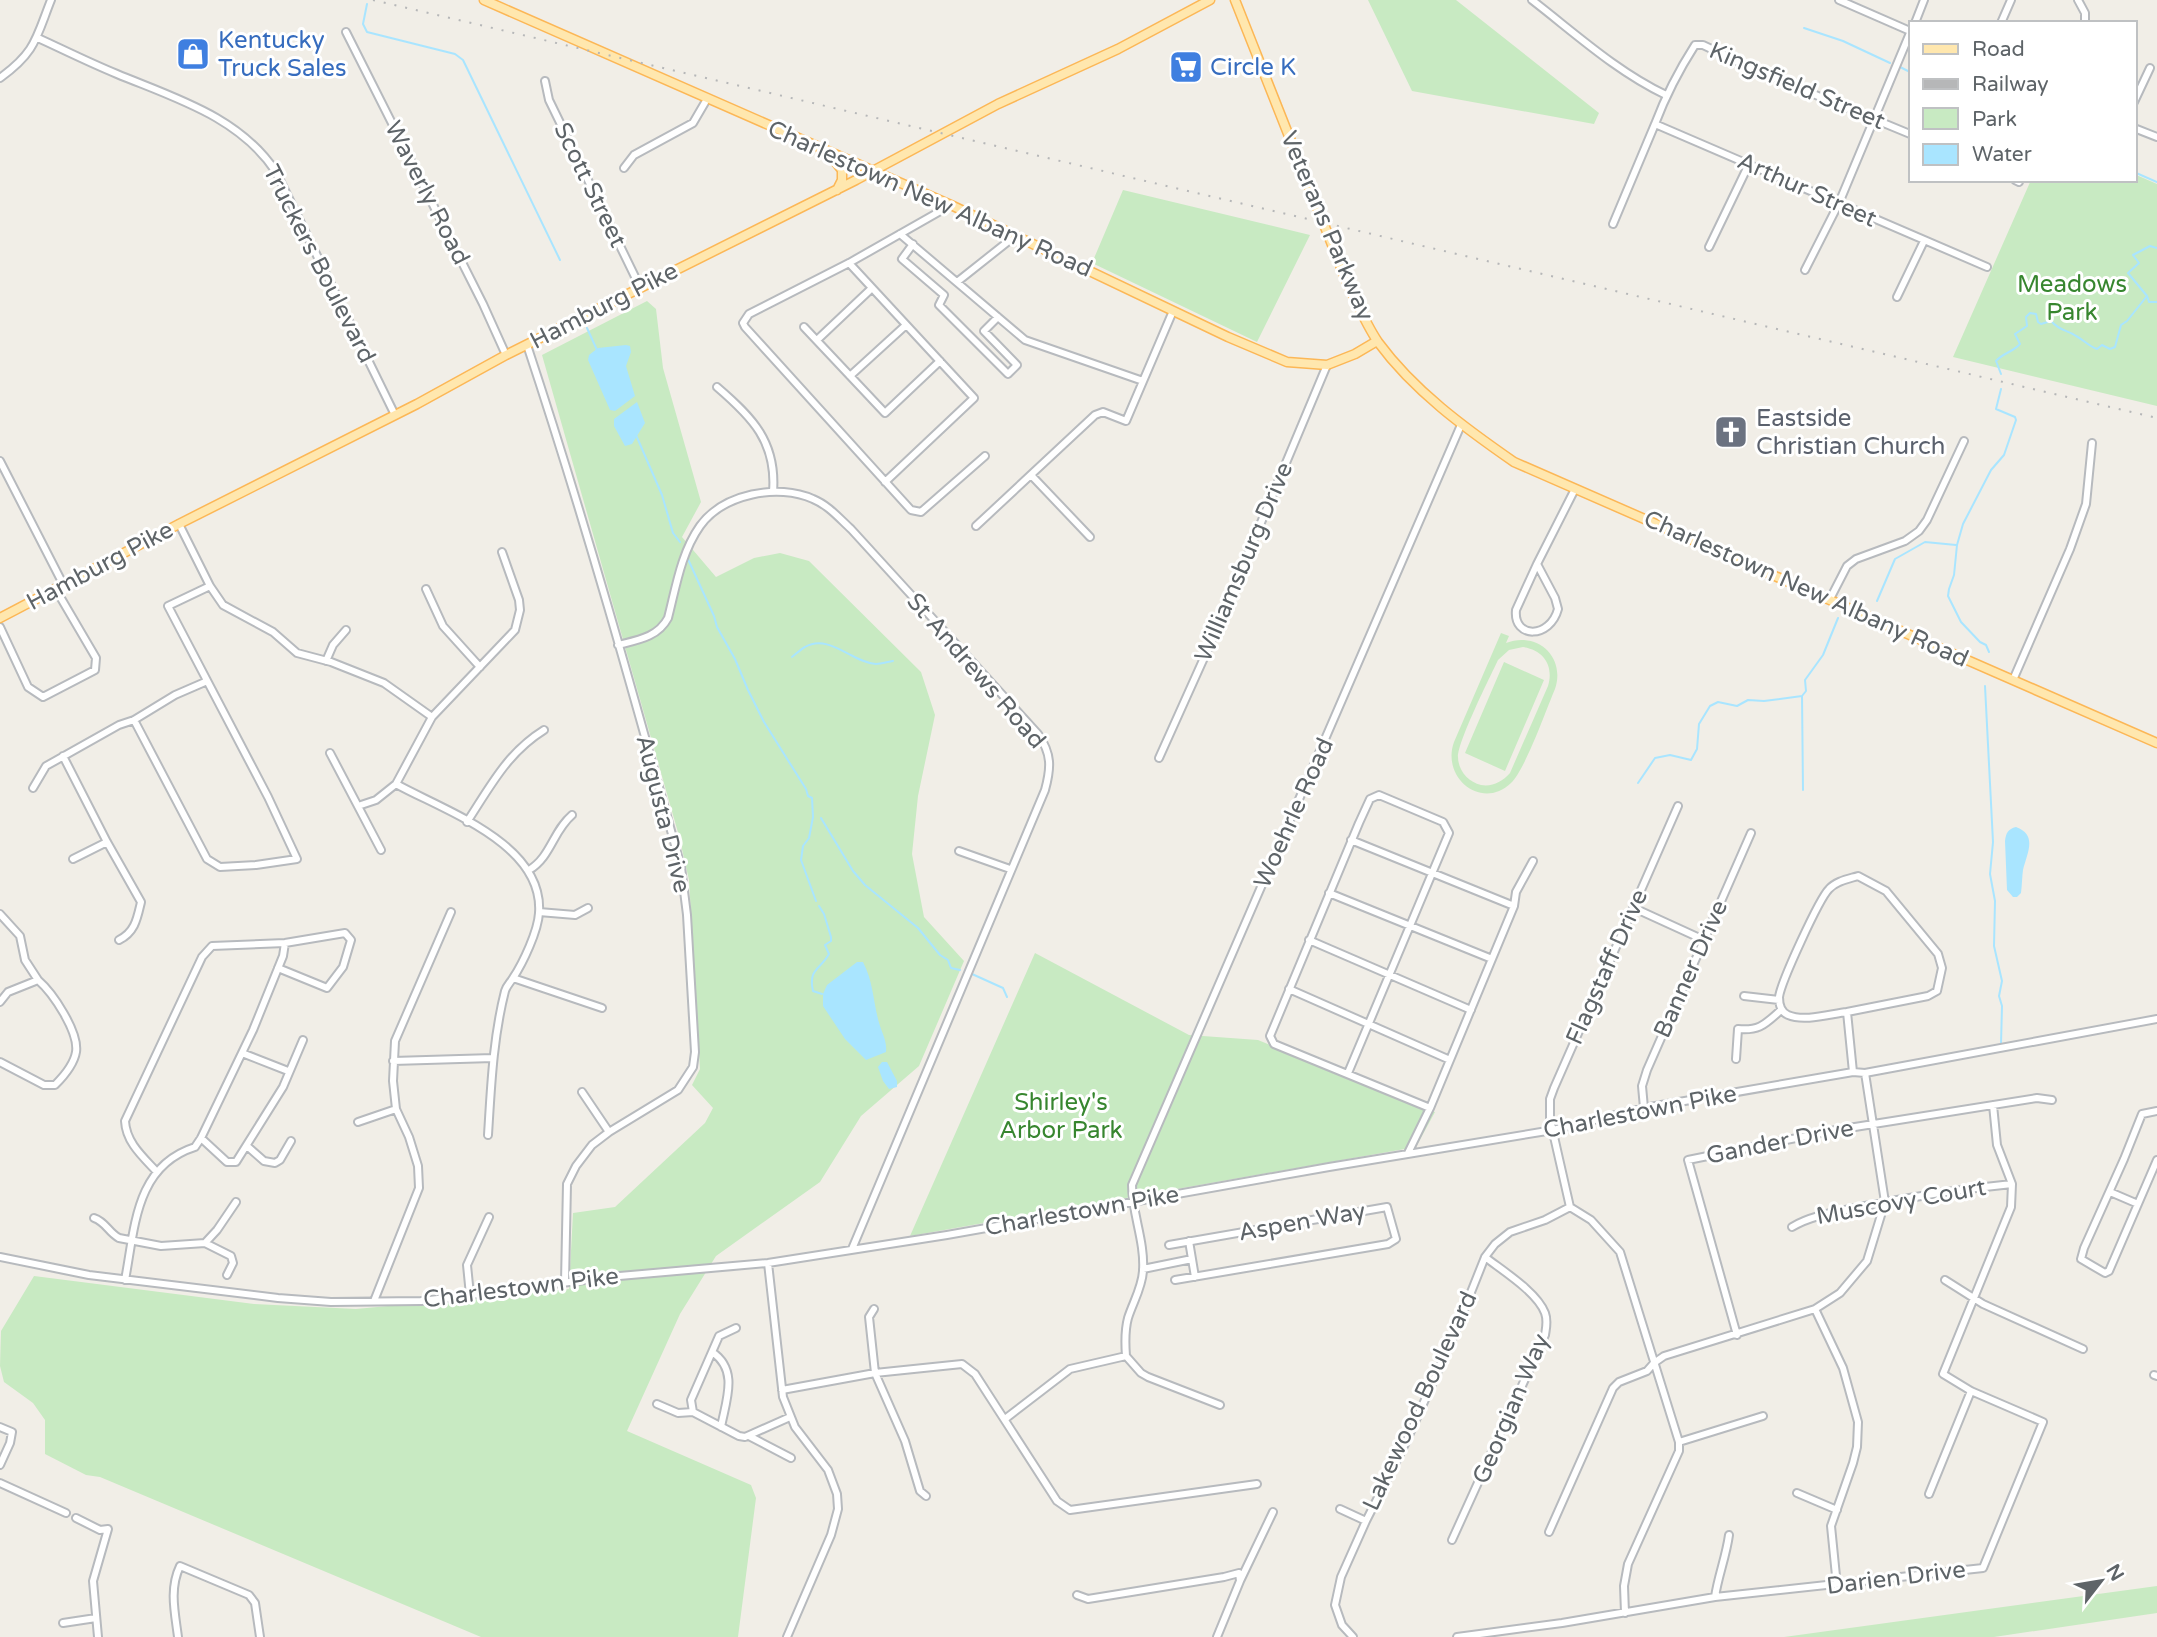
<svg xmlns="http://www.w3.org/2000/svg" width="2157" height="1637" font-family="'Varela Round',sans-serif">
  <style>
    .green { fill: #c8eac2; fill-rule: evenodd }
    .water { fill: #a9e5ff }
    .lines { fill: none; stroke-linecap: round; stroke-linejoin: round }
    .stream { stroke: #a9e5ff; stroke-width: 2 }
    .minor-casing { stroke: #b7babe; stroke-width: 10 }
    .major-casing { stroke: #fcb756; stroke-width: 11 }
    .minor { stroke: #fff; stroke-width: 6 }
    .major { stroke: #ffe7ae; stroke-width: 8 }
    .rail { stroke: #b6b7b8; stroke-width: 2; stroke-dasharray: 2 9; stroke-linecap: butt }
    .labels { text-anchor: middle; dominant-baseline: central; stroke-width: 6; stroke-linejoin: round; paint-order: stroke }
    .shop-label { font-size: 24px; fill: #366cbe; stroke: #fff; text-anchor: start }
    .street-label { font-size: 24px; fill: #5e6468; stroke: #fff }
    .park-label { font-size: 24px; fill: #37862f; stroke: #fff }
    .worship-label { font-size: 24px; fill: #5b616d; stroke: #fff; text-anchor: start }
  </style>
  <rect width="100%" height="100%" fill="#f1eee7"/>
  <!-- green -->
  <path class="green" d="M1368,0H1456L1599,113L1594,124L1412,91Z
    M2134,174L2157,184V406L1953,357L2031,180H2134Z
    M1123,190L1310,235L1257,342L1092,263Z
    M647,301L656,309L663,368L701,502L682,537L716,577L754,558L780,553L809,561L921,672L935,715L918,796L912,854L924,917L964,961L919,1066L861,1116L820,1182L716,1256L680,1314L627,1431L751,1485L756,1498L738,1637H481L100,1477L86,1475L45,1454V1420L33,1403L4,1382L0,1366L1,1331L34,1276L254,1304L356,1309L569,1289L573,1213L615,1207L705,1123L713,1108L692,1085L700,1069L689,880L679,836L542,355Z
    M1501,633L1509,636L1506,643C1537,631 1566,657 1555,689C1546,710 1525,770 1511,783C1482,811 1441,778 1454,742ZM1523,647C1544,650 1554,666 1548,686L1510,773C1502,782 1492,787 1481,785C1468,782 1458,770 1458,757C1458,741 1490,677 1498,660L1509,650Z
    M1504,662L1544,680L1505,771L1465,753Z
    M1035,953L1189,1035L1258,1040L1435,1112L1416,1147L910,1236Z
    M2157,1586V1613L1994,1637H1784Z"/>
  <!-- water -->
  <path class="water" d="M626,345L630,346L631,352L626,366L635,396L615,411L610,410L588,360L589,355L598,348Z
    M637,402L645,423L632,444L625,446L614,426V419Z
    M2016,827C2038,835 2027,853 2023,870C2022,877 2022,885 2021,893L2017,897H2013L2007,890L2005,841C2006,833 2008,829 2016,827Z
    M857,962H863C874,983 873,1004 880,1026C883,1035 887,1042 886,1052L866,1060L845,1039L823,1006V994L827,985Z
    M882,1062H887L897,1081V1087L889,1089L883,1081L878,1067Z"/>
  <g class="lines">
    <!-- stream -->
    <path class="stream" d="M367,4L363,24L367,32L455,54L463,60L560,260
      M1804,28L1843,41L1890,63
      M1900,67L1910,72
      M2134,172L2157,182
      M2157,248L2150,246L2133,255L2139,263L2128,273L2147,296L2149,302H2157
      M587,328L597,350
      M2001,374L1996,361C2003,353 2013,352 2020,344L2015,334L2027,326L2026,317L2030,313L2036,314L2038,322L2041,324L2051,321C2061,332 2066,329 2076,336C2084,340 2088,346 2097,349L2102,345L2110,349L2115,347L2121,325L2127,321L2147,296
      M636,435L662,495L673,533L680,542
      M687,557L714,616L717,627L735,659L748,690L764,722L806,789L808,796L812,798L813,817L809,838L803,846L801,860L816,901
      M1877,601L1895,559L1925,542L1956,545
      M1989,652L1986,645L1980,642L1961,622L1948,596L1949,589L1954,575L1957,545L1963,524L1991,470L2004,455L2016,420L2015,417L1996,409L2001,389
      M792,657C796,654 801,649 805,647C829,633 853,663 876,664C881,664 887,662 893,661
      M1985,686L1993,842L1990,874L1995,901L1994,946L2002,981L1999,996L2002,1006L2001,1044
      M1638,783L1655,758L1670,755L1691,760L1697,749L1699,724L1710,706L1718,702L1737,706L1748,700L1764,701L1802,696
      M1803,790L1802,696L1806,691L1805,680L1823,655L1838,618
      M821,818L853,871L865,885L918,928L940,955L948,960L951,968L960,970
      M819,906L824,914L831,937V941L825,945L829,954C820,970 808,969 813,991L822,994
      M972,974L1003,988L1007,997"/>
    <defs>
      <path id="minor" d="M1532,0C1576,34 1616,71 1666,95
        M1839,0L1910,31
        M2078,0L2085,13V23
        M1915,23L1924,0
        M2001,23L2011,0
        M346,32L483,304L506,355
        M38,38C64,50 90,63 117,74C175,98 240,117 276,172L395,415
        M0,78C36,52 36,38 51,0
        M545,81L549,100L640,287
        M2134,102L2150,68
        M2134,128L2157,137
        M1910,134L1760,72L1703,45H1695C1679,70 1666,95 1655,124L1987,267
        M624,168L634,155L693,123L707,99
        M2015,180L2019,182
        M951,205L849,263L749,314L743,323L745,327L911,510L921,512L985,456
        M1613,224L1655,124
        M900,234L1025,340L1143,381
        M913,244L902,259L944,295L939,305L1008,374L1017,365L984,331L998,317
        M1709,247L1749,164
        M849,263L974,398L885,482
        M1805,270L1839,203L1910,33
        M957,282L1015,236
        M1897,297L1924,241
        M804,327L885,413L940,361
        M817,340L872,288
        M527,345C584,517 633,692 681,867L687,915L695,1052L693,1067L678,1090L609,1132L592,1145L576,1166L567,1184L565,1282
        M850,376L906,325
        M717,387C752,417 777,442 773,492
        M0,461L63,584
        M1031,475L1090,537
        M179,524L210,586L223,605L273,632L297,653L331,662L384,683L432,717
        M976,526L1095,415L1103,412L1126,421L1173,311
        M1537,564L1555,598L1558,609C1550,639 1513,639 1516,610Z
        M1537,564L1575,489
        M426,589L443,626L480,667
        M1830,599L1847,566L1856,559L1905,541L1919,531L1927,520L1964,441
        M0,627L28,687L43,697L95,670L96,658L55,588
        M618,645C638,640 658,637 668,618C676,587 681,553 700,526C723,494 778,483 813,499C828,505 839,518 851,529L1038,734C1052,754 1051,768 1045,790L852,1249
        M326,661L333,645L346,630
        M2013,680L2070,549L2086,504L2092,443
        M134,720L207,859L220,867L256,865L297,859L268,797L168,606L210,586
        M330,753L381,850
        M63,756L107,842L141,902C137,919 135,932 119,940
        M1159,758L1208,649L1327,365
        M396,784C445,811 544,844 539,913C538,931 523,963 513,978C510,983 507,985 505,991C493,1038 491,1087 488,1135
        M33,788L46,766L119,725L134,720L175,695L205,682L206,680
        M358,806L376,800L396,784L432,717L515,630L520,610L519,600L502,552
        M467,822C490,787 507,753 544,730
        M1351,840L1514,906
        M959,851L1010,869
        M73,859L107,842
        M529,870C551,857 553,831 572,815
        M1329,893L1492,959
        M1634,908L1704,940
        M539,912L575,915L588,908
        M0,914L20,936L25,960L38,980
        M1309,940L1471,1010
        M513,978L602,1008
        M1289,989L1450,1060
        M1744,996L1779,1000
        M0,1002L8,992L38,980C53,993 79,1032 76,1052C74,1064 63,1077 55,1085H44L0,1062
        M1847,1012C1830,1014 1804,1022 1788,1015C1781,1012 1779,1004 1779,997C1781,982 1819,899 1829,889C1836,881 1848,879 1858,876L1886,891L1938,954L1942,968L1937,991L1928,996L1847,1012L1853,1072
        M242,1053L288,1071
        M1736,1059L1738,1029C1760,1031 1765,1024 1781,1010
        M393,1061L493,1058
        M1348,1073L1449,833L1443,822L1379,795L1370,799L1359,823L1270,1036L1274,1044L1430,1108
        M582,1092L609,1132
        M1644,1108L1642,1086L1647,1070L1751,833
        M2157,1111L2142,1114L2124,1159L2084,1248L2081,1259L2105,1273L2109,1271L2157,1160
        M358,1122L396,1109
        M201,1138L227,1162H236L283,1087L303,1040
        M247,1146L264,1161L275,1163L280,1160L291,1141
        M1408,1153L1430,1108L1514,906L1516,892L1533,861
        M156,1171C142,1156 126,1142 125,1121L202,957L212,946L285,943L345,933L351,940L343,967L327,988L278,968
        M2110,1192L2138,1204
        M94,1218C106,1222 108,1232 119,1238L161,1246L205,1243
        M1792,1227C1812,1215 1837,1212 1860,1207C1910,1197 1961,1189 2012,1184
        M1189,1241L1195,1277
        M205,1243L217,1230L236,1202
        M205,1243L231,1256L233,1263L227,1275
        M1169,1245L1387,1207L1396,1239L1388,1244L1175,1280
        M0,1257L89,1275L278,1298L331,1302L421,1301L455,1297L608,1277L768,1263L947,1235L1329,1167L1553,1130L1644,1108L1853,1072L1865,1073L2157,1019
        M768,1263L783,1397L795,1427L828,1470L837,1494L838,1509L831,1535L787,1637
        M1143,1269L1192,1259
        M125,1280C135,1228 135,1166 195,1147L201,1138L253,1030L283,956L285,943
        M1945,1280L1983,1304L2083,1349
        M470,1295L467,1265L489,1217
        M374,1301L419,1188L418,1166L409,1137L396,1109L393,1081L395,1041L451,912
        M874,1309L869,1317L875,1373L905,1441L920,1491L926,1496
        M1815,1309L1843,1368L1858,1422L1857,1447L1853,1463L1831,1526L1837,1586
        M736,1328L719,1336L691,1400L693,1412L739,1436L745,1437L790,1417
        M1737,1335L1688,1160L1836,1130L2037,1098L2052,1100
        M712,1352C739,1370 726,1400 721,1427
        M2154,1375L2157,1376
        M782,1390L875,1373L962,1364L975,1374L1057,1501L1070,1510L1257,1484
        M657,1404L678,1413L693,1412
        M1220,1405L1148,1377L1141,1373L1126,1356C1125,1343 1125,1329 1128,1318C1133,1302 1142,1288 1143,1271C1145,1241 1132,1214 1132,1185L1461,425
        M1005,1419L1070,1369L1126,1356
        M0,1427L12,1432L10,1443L0,1465
        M749,1436L791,1458
        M1679,1442L1763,1416
        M0,1483L66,1513
        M1797,1493L1837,1510
        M1929,1494L1971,1391
        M1340,1509L1366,1521
        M76,1518L100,1530L108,1529L93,1581L98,1637
        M1549,1532L1613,1388L1619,1382L1647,1371L1654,1363L1664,1356L1815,1309L1840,1293L1867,1261L1885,1202L1865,1073
        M1452,1540L1545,1335C1546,1328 1548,1321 1545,1313C1537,1292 1503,1271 1485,1257
        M1077,1595L1088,1599L1224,1577L1239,1573L1240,1581
        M1715,1597C1718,1576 1726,1557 1729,1535
        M1625,1613L1624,1586L1628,1564L1679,1451V1442L1620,1252L1591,1220L1570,1207L1550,1119V1099L1554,1088L1678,806
        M63,1623L96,1618
        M178,1637C175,1613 169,1589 180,1566L249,1595L255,1603L260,1637
        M1217,1637L1240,1581L1273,1512
        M1353,1637L1342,1625L1335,1605L1341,1577L1366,1521L1406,1442L1454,1335L1485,1257L1495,1244L1510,1232L1545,1220L1570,1207
        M1457,1637L1562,1623L1715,1597L1983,1568L2043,1422L1971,1391L1943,1374L2011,1207L2012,1184L1997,1145L1993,1105"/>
      <path id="major" d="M484,0L951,205L1228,337L1287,362L1327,365L1355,354L1377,341
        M1235,0L1346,280C1356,300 1365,323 1378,342C1414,391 1465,428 1514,462L2157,743
        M829,154L842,170V180L837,190
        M0,618L179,524L417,404L506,355L856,180L998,104L1118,49L1210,0"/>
    </defs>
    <!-- minor casing -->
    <use href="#minor" class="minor-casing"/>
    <!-- major casing -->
    <use href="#major" class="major-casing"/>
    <!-- minor -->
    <use href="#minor" class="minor"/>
    <!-- major -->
    <use href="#major" class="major"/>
    <!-- rail -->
    <path class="rail" d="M373,0L2157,418"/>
  </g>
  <!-- icons -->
  <defs>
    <symbol id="shop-square" viewBox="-11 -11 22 22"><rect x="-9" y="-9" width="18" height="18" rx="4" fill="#3f7fe0" stroke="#fff"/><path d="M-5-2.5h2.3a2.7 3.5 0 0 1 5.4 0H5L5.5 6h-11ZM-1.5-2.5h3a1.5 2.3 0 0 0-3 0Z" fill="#fff"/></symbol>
    <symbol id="supermarket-square" viewBox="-11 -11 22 22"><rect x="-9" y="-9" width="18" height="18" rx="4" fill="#3f7fe0" stroke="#fff"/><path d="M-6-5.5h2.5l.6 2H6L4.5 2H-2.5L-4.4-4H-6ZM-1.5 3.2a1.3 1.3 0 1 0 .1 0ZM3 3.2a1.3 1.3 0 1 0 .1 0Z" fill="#fff"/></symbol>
    <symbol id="church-square" viewBox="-11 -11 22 22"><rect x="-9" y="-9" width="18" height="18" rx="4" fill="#6b7280" stroke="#fff"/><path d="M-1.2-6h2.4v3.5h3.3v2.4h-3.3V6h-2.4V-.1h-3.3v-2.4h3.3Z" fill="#fff"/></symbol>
  </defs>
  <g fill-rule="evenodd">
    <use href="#shop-square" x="174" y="35" width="38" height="38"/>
    <use href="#supermarket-square" x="1167" y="48" width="38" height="38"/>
    <use href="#church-square" x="1712" y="413" width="38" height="38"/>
  </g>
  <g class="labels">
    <!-- shop labels -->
    <g class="shop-label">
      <text x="218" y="40">Kentucky<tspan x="218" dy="28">Truck Sales</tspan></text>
      <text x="1210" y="67">Circle K</text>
    </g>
    <!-- street labels -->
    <g class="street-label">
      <text transform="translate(1797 86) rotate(23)">Kingsfield Street</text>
      <text transform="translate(590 185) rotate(64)">Scott Street</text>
      <text transform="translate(1807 190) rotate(24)">Arthur Street</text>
      <text transform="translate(427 193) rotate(63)">Waverly Road</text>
      <text transform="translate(930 199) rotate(24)">Charlestown New Albany Road</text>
      <text transform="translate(1327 226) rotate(67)">Veterans Parkway</text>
      <text transform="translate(319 264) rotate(63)">Truckers Boulevard</text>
      <text transform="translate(604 306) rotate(-27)">Hamburg Pike</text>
      <text transform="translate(1244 562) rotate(-67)">Williamsburg Drive</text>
      <text transform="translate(100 566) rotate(-28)">Hamburg Pike</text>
      <text transform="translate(1806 589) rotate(24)">Charlestown New Albany Road</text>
      <text transform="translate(976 671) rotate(49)">St Andrews Road</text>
      <text transform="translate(1294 813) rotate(-66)">Woehrle Road</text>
      <text transform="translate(663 814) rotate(76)">Augusta Drive</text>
      <text transform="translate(1607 967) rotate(-66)">Flagstaff Drive</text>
      <text transform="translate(1691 969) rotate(-66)">Banner Drive</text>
      <text transform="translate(1640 1112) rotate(-11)">Charlestown Pike</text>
      <text transform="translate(1780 1142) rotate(-11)">Gander Drive</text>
      <text transform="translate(1901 1202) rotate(-10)">Muscovy Court</text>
      <text transform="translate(1082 1211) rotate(-10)">Charlestown Pike</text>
      <text transform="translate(1302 1222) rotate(-10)">Aspen Way</text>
      <text transform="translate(521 1288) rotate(-7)">Charlestown Pike</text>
      <text transform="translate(1420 1401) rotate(-65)">Lakewood Boulevard</text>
      <text transform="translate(1511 1409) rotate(-67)">Georgian Way</text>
      <text transform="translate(1896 1578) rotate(-7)">Darien Drive</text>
    </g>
    <!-- park labels -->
    <g class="park-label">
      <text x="2072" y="284">Meadows<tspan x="2072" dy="28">Park</tspan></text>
      <text x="1061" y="1102">Shirley's<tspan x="1061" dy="28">Arbor Park</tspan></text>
    </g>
    <!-- worship labels -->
    <g class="worship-label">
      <text x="1756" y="418">Eastside<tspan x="1756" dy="28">Christian Church</tspan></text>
    </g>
  </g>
  <!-- legend -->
  <rect x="1909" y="21" width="228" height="161" fill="#ffffff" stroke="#bfc1c3" stroke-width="2"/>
  <rect x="1923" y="44" width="35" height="10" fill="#ffe7ae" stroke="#bfc1c3" stroke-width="2"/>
  <text x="1972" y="56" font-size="21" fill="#5e6468">Road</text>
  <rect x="1923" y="79" width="35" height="10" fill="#b6b7b8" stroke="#bfc1c3" stroke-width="2"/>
  <text x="1972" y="91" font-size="21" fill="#5e6468">Railway</text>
  <rect x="1923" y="108" width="35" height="21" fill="#c8eac2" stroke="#bfc1c3" stroke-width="2"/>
  <text x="1972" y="126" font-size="21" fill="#5e6468">Park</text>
  <rect x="1923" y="144" width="35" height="21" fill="#a9e5ff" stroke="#bfc1c3" stroke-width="2"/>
  <text x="1972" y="161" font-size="21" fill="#5e6468">Water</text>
  <!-- north arrow -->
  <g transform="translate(2101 1581) rotate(59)" stroke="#ffffff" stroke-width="5" paint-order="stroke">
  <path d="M0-5L12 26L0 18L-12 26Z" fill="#5e6468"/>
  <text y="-10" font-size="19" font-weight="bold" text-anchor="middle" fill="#5e6468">N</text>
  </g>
</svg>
